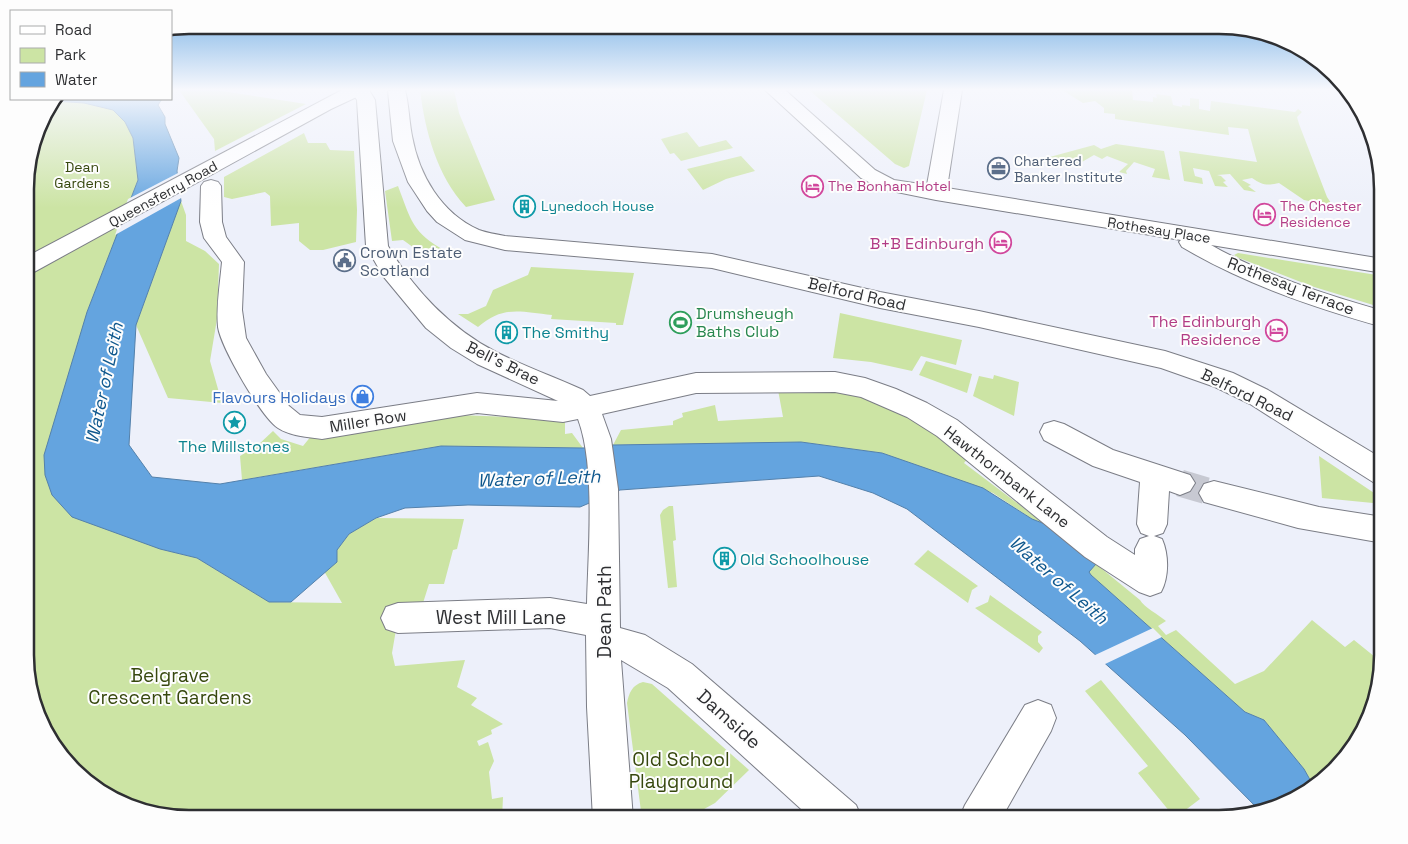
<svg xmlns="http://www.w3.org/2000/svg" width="1408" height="844" font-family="'Space Grotesk',sans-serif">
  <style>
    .green { fill: #cce4a4 }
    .water { fill: #64a4df; stroke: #5481ab }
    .pier { fill: #edf0fa }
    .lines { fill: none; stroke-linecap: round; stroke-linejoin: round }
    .minor-tunnel { stroke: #c7c9d2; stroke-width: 27; stroke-dasharray: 27 13; stroke-linecap: butt }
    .minor-casing { stroke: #7b7d86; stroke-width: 2 }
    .major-casing { stroke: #7b7d86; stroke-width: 2 }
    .minor { fill: #fff; fill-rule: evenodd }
    .major { fill: #fff; fill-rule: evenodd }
    .labels { text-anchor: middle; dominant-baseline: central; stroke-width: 4; stroke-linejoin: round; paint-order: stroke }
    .far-service-label { font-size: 14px; fill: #4e5e75; stroke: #fdfdfd; text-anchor: start }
    .far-park-label { font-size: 14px; fill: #37480e; stroke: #fdfdfd }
    .far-hotel-label { font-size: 14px; fill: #b23c85; stroke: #fdfdfd; text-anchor: start }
    .far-street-label { font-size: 14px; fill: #2e2f32; stroke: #fdfdfd }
    .far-culture-label { font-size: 14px; fill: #0d838f; stroke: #fdfdfd; text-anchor: start }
    .hotel-label { font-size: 16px; fill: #b23c85; stroke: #fdfdfd; text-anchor: end }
    .service-label { font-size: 16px; fill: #4e5e75; stroke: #fdfdfd; text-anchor: start }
    .street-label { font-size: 16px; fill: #2e2f32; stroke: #fdfdfd }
    .leisure-label { font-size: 16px; fill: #27864d; stroke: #fdfdfd; text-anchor: start }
    .culture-label { font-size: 16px; fill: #0d838f; stroke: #fdfdfd; text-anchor: start }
    .shop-label { font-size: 16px; fill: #366cbe; stroke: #fdfdfd; text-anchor: end }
    .water-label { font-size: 18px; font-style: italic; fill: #0e578d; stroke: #fdfdfd }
    .near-street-label { font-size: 19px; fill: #2e2f32; stroke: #fdfdfd }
    .near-park-label { font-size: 19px; fill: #37480e; stroke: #fdfdfd }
    .rim { fill: none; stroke: #2e2f32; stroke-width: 2.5 }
  </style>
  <rect width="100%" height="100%" fill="#edf0fa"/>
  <!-- green -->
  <path class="green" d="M179,90H215L306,104L215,151L214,139Z
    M420,90H454L459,113L495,200L466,207C437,176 425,131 420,90Z
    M809,90H927L909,166L904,168L895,164Z
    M1062,90H1132L1133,100L1153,102V97L1157,98L1156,94L1171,96L1173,105L1182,107V105L1190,106V98L1199,99V109L1210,111L1211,101L1295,112L1298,109L1302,112L1297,117L1299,124L1327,197L1331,203L1328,205L1304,200L1279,183C1267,186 1262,185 1252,178L1242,180L1251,185L1248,186L1256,192L1244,190L1230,174L1217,175L1221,176L1226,181L1223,182L1228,187L1215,186L1209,171L1193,168L1195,176L1202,178L1203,184L1184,181L1179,151L1257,162L1248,129L1228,127L1229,135L1115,119V114L1104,113V108L1095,101L1083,103Z
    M54,101L84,103L113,110L125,122L133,138L138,180L87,312L160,549L197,558L269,602L342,603L324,571L337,562V550L349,534L376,518L464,519L457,549L453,550L444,584H429L423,603L398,618L392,653L395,666L465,660L457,687L477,698L471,705L503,724L491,730L492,734L477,741L479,746L488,742L494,761L489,772L492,799L503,797L502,819H189L107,797L52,746L26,676V168L42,116Z
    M687,132L699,147L726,140L733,148L681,161L674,153L670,154L661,139Z
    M304,133L308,143H326L330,150L354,151L357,210L356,242L323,250H310L299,241V223L271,226L270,196L265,192L232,199L224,197V177Z
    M1116,144L1164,151L1170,180L1152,177L1155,169L1134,162L1126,171L1127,174L1119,172L1128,164L1107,156L1102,159L1094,155L1075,166L1035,161L1094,145L1101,149Z
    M741,156L755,171L726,179L703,190L687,169Z
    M398,186C411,220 412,233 446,251L431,256L425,249C415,252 410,244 403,240L392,241L385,191Z
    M181,201L186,215V241L205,251L219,264L217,319L210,361L222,403L168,398L136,325Z
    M1238,253L1383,276V308L1311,286L1239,258L1234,255Z
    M531,267L634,273L623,325H616V323L551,319L552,315C520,312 504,305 478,327L458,314H468L486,306L493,290L528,275Z
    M840,313L962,340L956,365L921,356L912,371L871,362L833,358Z
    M926,361L972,374L967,393L919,375Z
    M994,375L1019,382L1014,416L973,396L979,376L993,379Z
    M833,386L895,407L969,457L964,463L1045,524L1032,519L993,493L882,453L801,442L613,445L621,430L673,425V421L683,417L682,413L715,405L718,421L783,417L778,390Z
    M459,415L565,419V434L572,433L583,448L441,446L242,480L240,456L258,445L273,431L281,439L303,446L312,435Z
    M1319,456L1383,499V504L1322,498Z
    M669,506H673L676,540L673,541L677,587L668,588L660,515L663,510Z
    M928,550L978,586L972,590L968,603L914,564Z
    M1096,564L1140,600C1144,607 1159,615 1166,621L1158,626L1166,635L1176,630L1235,684L1264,671L1312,620L1345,647L1354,640L1380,661L1383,659V665L1361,737L1313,785L1304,769L1264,720L1245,712L1091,575L1089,572Z
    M990,595L1042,632L1038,636V642L1043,648L1039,653L975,608L988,602Z
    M1101,680L1200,799L1175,818L1138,773L1148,766L1085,691Z
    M643,682L652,684L749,770L715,803L686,819H642L627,703C629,693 632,685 643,682Z"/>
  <!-- water -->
  <path class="water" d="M55,99H162L158,105L165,117V124L179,158L177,171L181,201L136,325L129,445L152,477L220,484L441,446L583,448L613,445L801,442L882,453L983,488L1032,519L1045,524L1096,564L1089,572L1091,575L1245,712L1264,720L1304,769L1313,785L1301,797L1259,810L1185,735L1080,641L907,509L873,493L819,476L620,490L580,507L468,505L405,508L376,518L349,534L337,550V562L291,602H269L197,558L160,549L72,517L52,495L45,475L44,455L87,312L138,180L133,138L125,122L113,110L84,103L54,101Z"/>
  <!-- pier -->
  <path class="pier" d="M180,172L183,197L115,235L128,199Z
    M1153,628L1162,637L1103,665L1093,656Z"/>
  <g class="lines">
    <!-- minor-tunnel -->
    <path class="minor-tunnel" d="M1180,483L1214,493"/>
    <defs>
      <path id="minor" d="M350,90H369L375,100L388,246C413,289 451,329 496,352C524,366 554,377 583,390L590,396L696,373L835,372L865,378L896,389L927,403L957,420L1107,537L1135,555V549L1140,539L1149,536L1141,533L1137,524L1140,482L1093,466L1044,440L1040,432L1044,424L1054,421L1064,424L1113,450L1190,475L1195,483L1190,491L1180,495L1169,491L1167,524L1163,533L1154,536L1162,539C1169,555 1169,577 1161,592L1150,596L1139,592L1085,557L937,436L907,417L861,397L835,392L696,393L602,414L611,439L618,489L620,628L645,635L692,664L856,805L862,819H812L668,688L621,660L633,819H593L587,707L586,635L550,628L398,633L386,629L381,618L386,607L398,603L550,598L587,604C588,552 596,467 578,419L563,422L477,413L322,439C308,437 290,436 278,428C261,417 221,347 218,327C216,306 220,284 222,262L204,238L200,222L201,186L204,182L211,180L218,182L221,186L222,222L226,237L244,262L242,310L246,338L266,374L289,406L300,415L322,417L477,393L558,401L477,364L451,348L426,328L383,276L366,246L357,100Z
        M405,90C409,105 409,121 412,136C419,175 441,213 479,230C487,233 496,234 505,236L712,254L880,292L979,311L1165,351L1233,373L1268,390L1383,459V486L1373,482L1250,404L1215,387L1161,368L979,327L880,308L712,268L505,250L465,240L437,222L427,211L408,182L393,141L388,91Z
        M765,90H785L875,170L894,180L927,185L944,90H962L947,188L1383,259V273L1211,245C1264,275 1324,294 1383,311V327C1312,307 1245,284 1182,247L1179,242L1181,240L936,200L882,189L861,178Z
        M1214,481L1319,507L1383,517V543L1298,528L1204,502L1199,493L1204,484Z
        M1038,700L1051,705L1056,718L1051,731L1001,819H959L965,805L1025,705Z"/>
      <path id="major" d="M342,90H366L363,94L331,109L34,272L26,274V257Z"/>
    </defs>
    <!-- minor casing -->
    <use href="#minor" class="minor-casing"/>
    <!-- major casing -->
    <use href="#major" class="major-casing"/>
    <!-- minor -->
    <use href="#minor" class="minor"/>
    <!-- major -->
    <use href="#major" class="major"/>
  </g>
  <!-- sky -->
  <linearGradient id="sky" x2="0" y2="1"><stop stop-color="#73aee4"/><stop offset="0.43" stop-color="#f7f8fd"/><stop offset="1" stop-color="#f7f8fd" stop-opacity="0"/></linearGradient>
  <rect width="1408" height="208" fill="url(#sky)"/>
  <!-- icons -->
  <defs>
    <symbol id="office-ring" viewBox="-11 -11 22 22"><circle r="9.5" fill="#fdfdfd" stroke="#5c6f8a" stroke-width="1.5"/><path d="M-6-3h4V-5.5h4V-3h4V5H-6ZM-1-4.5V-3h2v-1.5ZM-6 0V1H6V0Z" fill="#5c6f8a"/></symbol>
    <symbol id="hotel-ring" viewBox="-11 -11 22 22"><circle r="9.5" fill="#fdfdfd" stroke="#d1479c" stroke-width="1.5"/><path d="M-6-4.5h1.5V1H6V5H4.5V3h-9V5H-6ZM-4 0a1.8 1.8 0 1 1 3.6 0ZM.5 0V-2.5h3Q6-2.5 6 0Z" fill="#d1479c"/></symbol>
    <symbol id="building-ring" viewBox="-11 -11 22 22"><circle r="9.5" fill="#fdfdfd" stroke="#0f9aa8" stroke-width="1.5"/><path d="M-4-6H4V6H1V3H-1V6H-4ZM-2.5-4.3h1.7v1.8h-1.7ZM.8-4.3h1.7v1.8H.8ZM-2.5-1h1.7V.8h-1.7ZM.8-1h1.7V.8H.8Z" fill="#0f9aa8"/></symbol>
    <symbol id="civic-ring" viewBox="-11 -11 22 22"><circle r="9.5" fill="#fdfdfd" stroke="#5c6f8a" stroke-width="1.5"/><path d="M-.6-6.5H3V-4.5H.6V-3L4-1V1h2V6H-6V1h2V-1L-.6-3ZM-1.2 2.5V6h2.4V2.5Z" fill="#5c6f8a"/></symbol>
    <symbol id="stadium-ring" viewBox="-11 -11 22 22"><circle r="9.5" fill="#fdfdfd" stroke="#2e9e5b" stroke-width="1.5"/><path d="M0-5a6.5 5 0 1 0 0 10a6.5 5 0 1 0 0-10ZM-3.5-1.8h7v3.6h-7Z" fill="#2e9e5b"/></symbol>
    <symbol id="shop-ring" viewBox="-11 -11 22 22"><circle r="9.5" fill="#fdfdfd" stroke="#3f7fe0" stroke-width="1.5"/><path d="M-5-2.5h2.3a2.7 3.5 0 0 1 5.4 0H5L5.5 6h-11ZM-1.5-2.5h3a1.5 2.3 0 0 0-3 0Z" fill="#3f7fe0"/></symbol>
    <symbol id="sight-ring" viewBox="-11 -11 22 22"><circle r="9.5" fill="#fdfdfd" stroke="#0f9aa8" stroke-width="1.5"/><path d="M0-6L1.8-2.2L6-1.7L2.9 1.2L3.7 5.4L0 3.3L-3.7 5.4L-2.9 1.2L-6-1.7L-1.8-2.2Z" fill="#0f9aa8"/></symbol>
  </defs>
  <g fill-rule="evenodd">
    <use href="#office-ring" x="986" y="156" width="25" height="25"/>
    <use href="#hotel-ring" x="800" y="174" width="25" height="25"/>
    <use href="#building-ring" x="512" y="194" width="25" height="25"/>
    <use href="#hotel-ring" x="1252" y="202" width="25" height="25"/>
    <use href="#hotel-ring" x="988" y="230" width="25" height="25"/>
    <use href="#civic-ring" x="332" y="248" width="25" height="25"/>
    <use href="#stadium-ring" x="668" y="310" width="25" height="25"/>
    <use href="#hotel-ring" x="1264" y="318" width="25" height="25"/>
    <use href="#building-ring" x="494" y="320" width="25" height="25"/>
    <use href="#shop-ring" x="350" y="384" width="25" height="25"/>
    <use href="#sight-ring" x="222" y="410" width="25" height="25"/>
    <use href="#building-ring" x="712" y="546" width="25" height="25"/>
  </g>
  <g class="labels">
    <!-- far-service labels -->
    <g class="far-service-label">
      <text x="1014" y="161">Chartered<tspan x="1014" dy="16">Banker Institute</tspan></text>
    </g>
    <!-- far-park labels -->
    <g class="far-park-label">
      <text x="82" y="167">Dean<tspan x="82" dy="16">Gardens</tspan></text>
    </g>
    <!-- far-hotel labels -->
    <g class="far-hotel-label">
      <text x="828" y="186">The Bonham Hotel</text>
      <text x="1280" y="206">The Chester<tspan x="1280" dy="16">Residence</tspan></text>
    </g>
    <!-- far-street labels -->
    <g class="far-street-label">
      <text transform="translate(163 194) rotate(-29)">Queensferry Road</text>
      <text transform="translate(1159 230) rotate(9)">Rothesay Place</text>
    </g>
    <!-- far-culture labels -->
    <g class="far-culture-label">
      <text x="541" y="206">Lynedoch House</text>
    </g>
    <!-- hotel labels -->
    <g class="hotel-label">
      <text x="984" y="243">B+B Edinburgh</text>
      <text x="1261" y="321">The Edinburgh<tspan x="1261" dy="18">Residence</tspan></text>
    </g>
    <!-- service labels -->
    <g class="service-label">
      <text x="360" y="252">Crown Estate<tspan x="360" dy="18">Scotland</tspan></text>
    </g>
    <!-- street labels -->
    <g class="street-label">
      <text transform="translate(1291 286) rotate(21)">Rothesay Terrace</text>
      <text transform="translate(857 294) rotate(13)">Belford Road</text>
      <text transform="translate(503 363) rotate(26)">Bell's Brae</text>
      <text transform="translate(1247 395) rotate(26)">Belford Road</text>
      <text transform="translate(368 421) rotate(-9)">Miller Row</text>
      <text transform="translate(1007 477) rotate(38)">Hawthornbank Lane</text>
    </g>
    <!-- leisure labels -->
    <g class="leisure-label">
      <text x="696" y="313">Drumsheugh<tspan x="696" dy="18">Baths Club</tspan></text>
    </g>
    <!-- culture labels -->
    <g class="culture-label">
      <text x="522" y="332">The Smithy</text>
      <text x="234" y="446" text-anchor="middle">The Millstones</text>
      <text x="740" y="559">Old Schoolhouse</text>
    </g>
    <!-- shop labels -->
    <g class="shop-label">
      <text x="346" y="397">Flavours Holidays</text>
    </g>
    <!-- water labels -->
    <g class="water-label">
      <text transform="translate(104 383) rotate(-78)">Water of Leith</text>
      <text transform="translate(539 478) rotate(-2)">Water of Leith</text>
      <text transform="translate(1059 580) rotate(41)">Water of Leith</text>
    </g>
    <!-- near-street labels -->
    <g class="near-street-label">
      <text transform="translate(604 612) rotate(-90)">Dean Path</text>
      <text x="501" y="617">West Mill Lane</text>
      <text transform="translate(729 719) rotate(42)">Damside</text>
    </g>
    <!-- near-park labels -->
    <g class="near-park-label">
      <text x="170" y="675">Belgrave<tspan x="170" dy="22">Crescent Gardens</tspan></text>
      <text x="681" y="759">Old School<tspan x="681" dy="22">Playground</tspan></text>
    </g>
  </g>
  <!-- crop -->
  <path d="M0 0H1408V844H0ZM189 34H1219A155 155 0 0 1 1374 189V655A155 155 0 0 1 1219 810H189A155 155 0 0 1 34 655V189A155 155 0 0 1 189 34Z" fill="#fdfdfd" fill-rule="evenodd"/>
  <path class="rim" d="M189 34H1219A155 155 0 0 1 1374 189V655A155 155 0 0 1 1219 810H189A155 155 0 0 1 34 655V189A155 155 0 0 1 189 34Z"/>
  <!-- legend -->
  <rect x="10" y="10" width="162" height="90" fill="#fdfdfd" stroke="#aaabac"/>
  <rect x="20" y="26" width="25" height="8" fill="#ffffff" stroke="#aaabac"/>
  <text x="55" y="35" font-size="15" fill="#2e2f32">Road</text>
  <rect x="20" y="48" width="25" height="15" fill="#cce4a4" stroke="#aaabac"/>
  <text x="55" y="60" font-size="15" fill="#2e2f32">Park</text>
  <rect x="20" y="72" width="25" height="15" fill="#64a4df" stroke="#aaabac"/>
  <text x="55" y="85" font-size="15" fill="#2e2f32">Water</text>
</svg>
